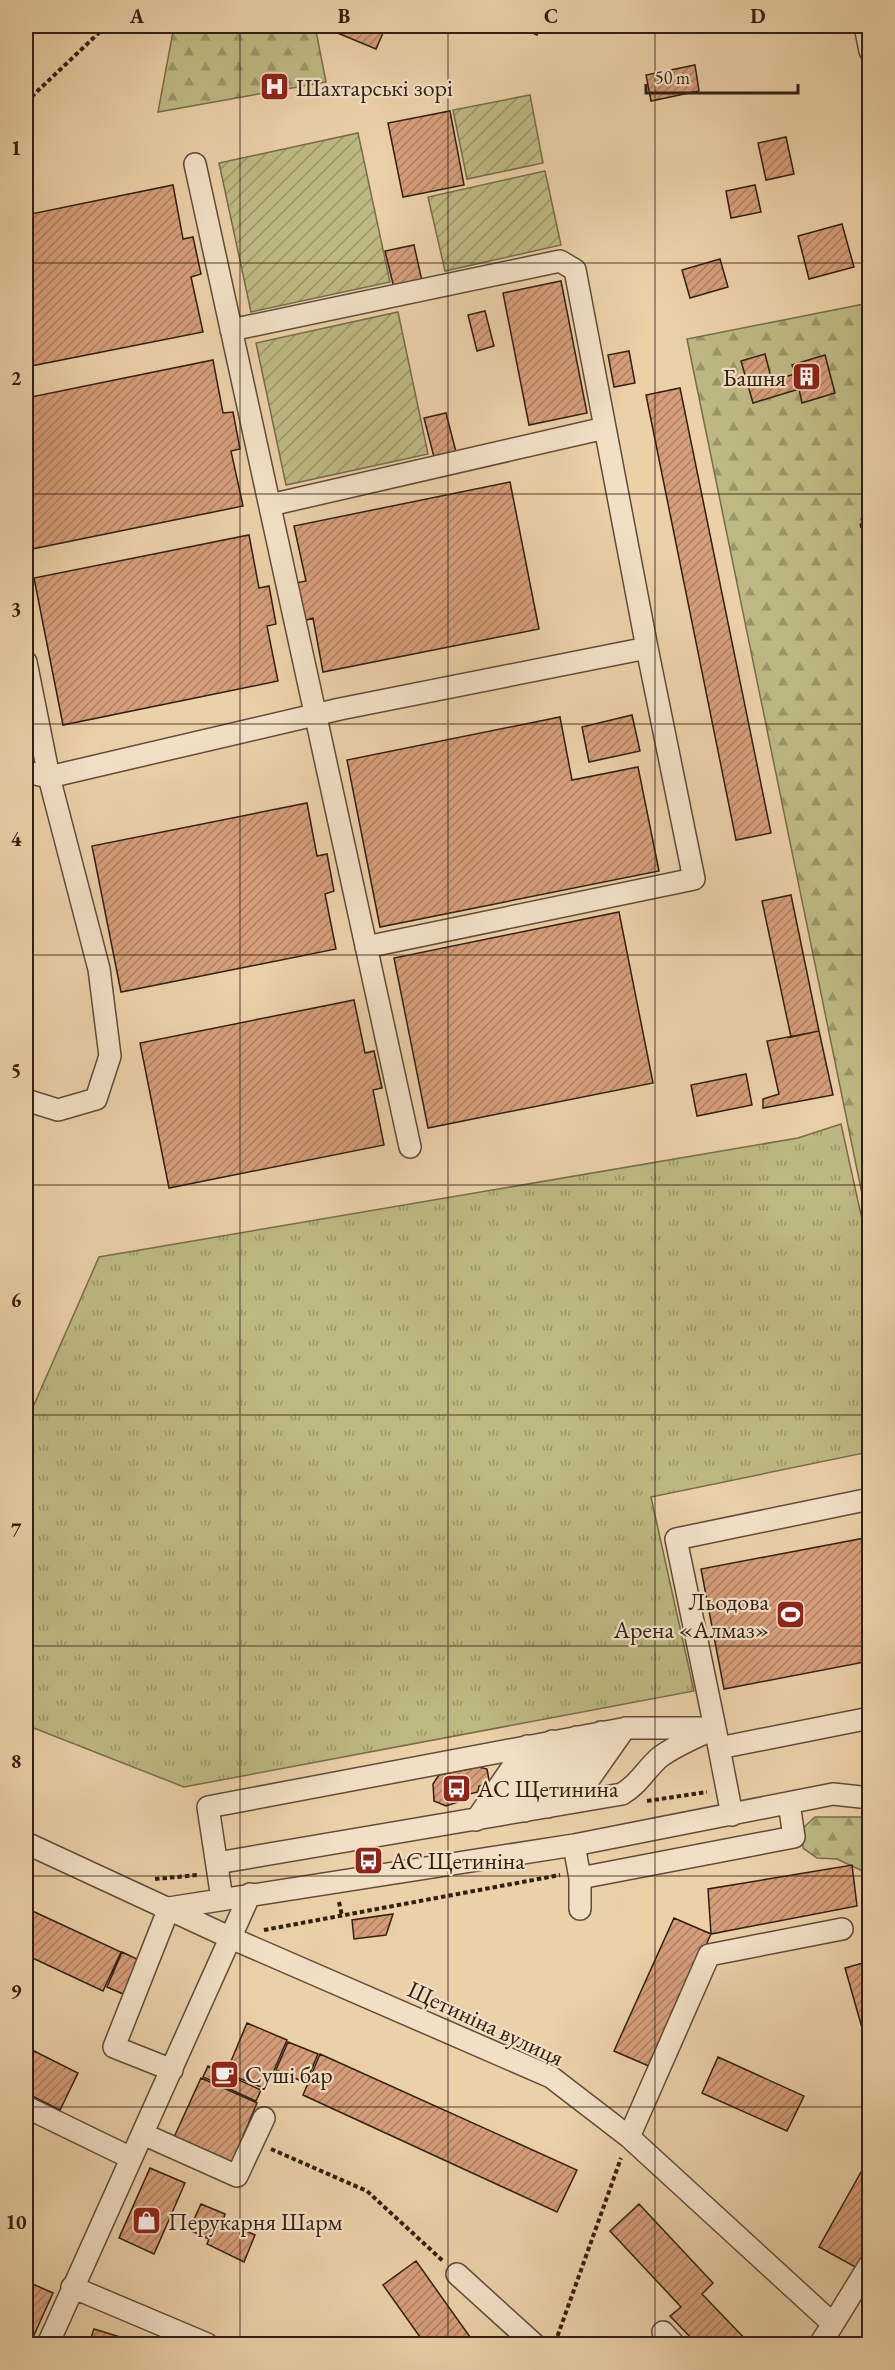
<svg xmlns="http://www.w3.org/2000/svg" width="895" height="2370" font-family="'EB Garamond',serif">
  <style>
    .grass { fill: url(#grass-tufts); stroke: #786c4a; stroke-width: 1.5 }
    .forest { fill: url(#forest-firs); stroke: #786c4a; stroke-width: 1.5 }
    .garden { fill: url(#garden-furrows); stroke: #786c4a; stroke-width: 1.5 }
    .building { fill: url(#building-hatch); stroke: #312012; stroke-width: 1.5 }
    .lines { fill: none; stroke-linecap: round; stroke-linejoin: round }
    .minor-casing { stroke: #604c38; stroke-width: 24 }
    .path { stroke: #312012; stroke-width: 4; stroke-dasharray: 4.5 3; stroke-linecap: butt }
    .minor { stroke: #f2e0c6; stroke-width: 21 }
    .grid { fill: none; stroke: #312012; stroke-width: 1.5; stroke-opacity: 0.55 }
    .labels { text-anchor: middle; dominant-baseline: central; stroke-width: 4.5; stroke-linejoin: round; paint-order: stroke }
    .poi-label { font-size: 24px; fill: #312012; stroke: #f2e0c6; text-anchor: start }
    .street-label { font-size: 24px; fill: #312012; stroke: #f2e0c6 }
    .neatline { fill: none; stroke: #312012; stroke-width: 2 }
    .grid-label { font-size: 20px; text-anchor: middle; font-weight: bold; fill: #312012 }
  </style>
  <defs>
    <pattern id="grass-tufts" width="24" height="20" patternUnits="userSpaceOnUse" patternTransform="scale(1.5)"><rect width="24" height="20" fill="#beb983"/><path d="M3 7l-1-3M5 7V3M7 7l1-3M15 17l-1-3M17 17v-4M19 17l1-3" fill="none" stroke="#9b966a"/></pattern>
    <pattern id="forest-firs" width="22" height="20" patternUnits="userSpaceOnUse" patternTransform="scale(1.5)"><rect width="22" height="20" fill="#beb983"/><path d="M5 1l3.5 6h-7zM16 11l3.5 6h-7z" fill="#9b966a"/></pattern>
    <pattern id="garden-furrows" width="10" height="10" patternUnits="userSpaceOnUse" patternTransform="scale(1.5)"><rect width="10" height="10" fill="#beb983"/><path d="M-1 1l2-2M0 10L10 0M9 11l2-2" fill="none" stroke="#9b966a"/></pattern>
    <pattern id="building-hatch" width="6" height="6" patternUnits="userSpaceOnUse" patternTransform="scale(1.5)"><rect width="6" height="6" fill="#d69e7a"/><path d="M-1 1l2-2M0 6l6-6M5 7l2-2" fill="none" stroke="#ae8063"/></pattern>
  </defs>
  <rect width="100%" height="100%" fill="#ebd0a8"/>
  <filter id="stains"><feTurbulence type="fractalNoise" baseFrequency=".00333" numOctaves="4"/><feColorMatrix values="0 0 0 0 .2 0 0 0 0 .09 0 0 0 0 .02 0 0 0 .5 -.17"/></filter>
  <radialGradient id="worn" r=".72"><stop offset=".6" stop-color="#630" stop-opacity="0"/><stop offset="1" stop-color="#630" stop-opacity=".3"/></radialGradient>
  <!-- grass -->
  <path class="grass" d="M841,1124L869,1251V1452L651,1497L694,1691L184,1787L26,1725V1423L99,1257L798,1138Z"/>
  <!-- forest -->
  <path class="forest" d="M174,26H315L326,82L158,112Z
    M869,303V1228L687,339Z
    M815,1817H869V1874L837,1859L817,1858L803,1848V1828Z"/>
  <!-- garden -->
  <path class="garden" d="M530,95L543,163L467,179L453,110Z
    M358,133L390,282L251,312L219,163Z
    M545,171L561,245L445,271L428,197Z
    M398,312L428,454L286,485L256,343Z"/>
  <!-- building -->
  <path class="building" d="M324,26H386L376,49L323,27Z
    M516,26H541L537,35Z
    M695,65L699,91L651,101L646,75Z
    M450,111L464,185L403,197L388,123Z
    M786,137L794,174L766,180L758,143Z
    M173,185L183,239L193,237L201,274L191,277L203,332L26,367V215Z
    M755,185L761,212L731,218L726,191Z
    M842,224L854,267L809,279L798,236Z
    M414,245L422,281L394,288L385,251Z
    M720,259L728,287L690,298L682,270Z
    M561,281L587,413L529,425L503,293Z
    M485,311L494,346L477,351L468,315Z
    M629,351L635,383L614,387L608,355Z
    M765,354L772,381L795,374L792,365L825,355L835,393L802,403L799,389L753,403L741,361Z
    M213,360L223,413L233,412L240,449L231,451L243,506L27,550L26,398Z
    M680,388L771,833L736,840L646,395Z
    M446,413L456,452L434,457L424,418Z
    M510,482L539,629L323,672L313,618L304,621L296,583L306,581L294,526Z
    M249,535L259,588L269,586L276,624L267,626L278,681L63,725L34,578Z
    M632,715L640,751L589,762L582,727Z
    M560,717L572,780L638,767L659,871L380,927L347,760Z
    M307,803L317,856L327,854L334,891L325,894L336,949L121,992L92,846Z
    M791,895L819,1031L791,1037L762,901Z
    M619,912L653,1083L428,1128L394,958Z
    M354,1000L365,1053L374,1051L382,1088L373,1090L384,1145L169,1188L140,1043Z
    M819,1031L833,1095L763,1108V1099L779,1094L767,1041Z
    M746,1074L752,1105L697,1116L691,1085Z
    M870,1537V1661L724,1689L701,1569Z
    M479,1767L487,1769L489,1780L487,1784L479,1786L478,1792L461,1796L458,1802L446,1806L434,1801L433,1784L439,1775Z
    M852,1865L857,1906L711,1934L708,1889Z
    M26,1908L121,1952L103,1991L26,1955Z
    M393,1914L386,1935L354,1939L352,1920Z
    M674,1918L711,1934L651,2067L614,2051Z
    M122,1952L139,1960L123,1994L107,1987Z
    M870,1961V2056L845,1968Z
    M247,2023L287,2040L266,2089L226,2073Z
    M288,2042L318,2054L306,2083L276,2070Z
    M28,2048L78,2073L60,2110L26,2093V2053Z
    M320,2054L577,2170L557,2212L303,2095Z
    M718,2057L804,2096L787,2131L702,2093Z
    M208,2066L261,2090L256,2101L203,2077Z
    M201,2078L257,2103L229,2170L170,2146Z
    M870,2156V2246L857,2268L819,2247Z
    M150,2168L185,2183L154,2254L119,2238Z
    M201,2204L225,2214L223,2221L255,2235L244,2262L207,2244L209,2239L189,2230Z
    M639,2204L713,2283L702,2294L750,2344H697L670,2316L681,2307L610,2231Z
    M416,2261L475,2344H425L383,2285Z
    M26,2281L53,2293L30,2344H26Z
    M94,2329L143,2344H89Z"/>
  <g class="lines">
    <defs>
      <path id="minor" d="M865,26L870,51
        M195,164L410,1147
        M231,330L560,261L575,270L647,648L694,879L366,947
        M270,505L605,428
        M26,662L49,777L99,969L110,1056L96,1099L58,1110L26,1100
        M26,772L49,777L340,709L647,648
        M573,1802L625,1728
        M548,1807L601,1732
        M525,1811L576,1737
        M500,1815L552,1741
        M732,1815L719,1748L870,1718
        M476,1820L527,1746
        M26,1843L231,1938L551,2077L629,2137L833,2324L820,2344
        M574,1845L580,1878L794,1837L789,1803
        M217,1863L622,1794C638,1785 646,1769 660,1757C676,1745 697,1737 715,1728L676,1539L870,1499
        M222,1899L208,1807L627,1728H715L719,1748
        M169,1908L574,1845L833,1794L870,1798
        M169,1908L114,2047L172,2070
        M580,1909V1878
        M26,2107L131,2158
        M143,2134L237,2176L264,2118
        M629,2137L709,1955L842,1929
        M457,2274L534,2344
        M72,2287L207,2344
        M833,2324L870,2264
        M663,2332L674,2344
        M48,2344L250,1894"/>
    </defs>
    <!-- minor casing -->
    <use href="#minor" class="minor-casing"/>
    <!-- path -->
    <path class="path" d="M26,102L106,26
      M870,512L861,521L870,569
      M647,1801L707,1792
      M155,1879L198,1875
      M339,1902L342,1916
      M264,1930L560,1875
      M271,2149L367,2191L443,2261
      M555,2343L621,2158"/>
    <!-- minor -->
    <use href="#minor" class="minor"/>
  </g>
  <!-- grid -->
  <path class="grid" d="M240,26V2344M448,26V2344M655,26V2344M26,263H870M26,494H870M26,724H870M26,955H870M26,1185H870M26,1415H870M26,1646H870M26,1876H870M26,2107H870"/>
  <!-- icons -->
  <defs>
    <symbol id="hospital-square" viewBox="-11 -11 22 22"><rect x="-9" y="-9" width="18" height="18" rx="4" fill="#8f2418" stroke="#f2e0c6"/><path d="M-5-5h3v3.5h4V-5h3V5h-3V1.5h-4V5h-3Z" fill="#fff"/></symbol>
    <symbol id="building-square" viewBox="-11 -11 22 22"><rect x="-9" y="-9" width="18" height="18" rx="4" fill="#8f2418" stroke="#f2e0c6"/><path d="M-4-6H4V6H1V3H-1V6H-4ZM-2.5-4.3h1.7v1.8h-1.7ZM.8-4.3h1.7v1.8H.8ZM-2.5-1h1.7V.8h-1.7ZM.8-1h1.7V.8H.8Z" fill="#fff"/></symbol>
    <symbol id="stadium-square" viewBox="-11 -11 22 22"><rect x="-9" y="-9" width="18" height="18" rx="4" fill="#8f2418" stroke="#f2e0c6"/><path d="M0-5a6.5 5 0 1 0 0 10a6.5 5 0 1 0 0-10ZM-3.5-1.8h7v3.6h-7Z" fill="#fff"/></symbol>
    <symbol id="bus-square" viewBox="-11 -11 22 22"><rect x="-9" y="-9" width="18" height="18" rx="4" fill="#8f2418" stroke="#f2e0c6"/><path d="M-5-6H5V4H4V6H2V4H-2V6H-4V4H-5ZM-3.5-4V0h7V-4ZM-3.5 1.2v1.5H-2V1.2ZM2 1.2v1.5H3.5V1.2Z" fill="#fff"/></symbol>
    <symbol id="cafe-square" viewBox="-11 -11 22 22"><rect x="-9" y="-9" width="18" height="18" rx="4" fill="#8f2418" stroke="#f2e0c6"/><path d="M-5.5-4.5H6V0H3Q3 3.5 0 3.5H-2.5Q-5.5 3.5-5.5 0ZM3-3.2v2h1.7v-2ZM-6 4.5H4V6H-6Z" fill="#fff"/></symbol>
    <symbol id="shop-square" viewBox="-11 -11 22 22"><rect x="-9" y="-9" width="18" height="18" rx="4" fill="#8f2418" stroke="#f2e0c6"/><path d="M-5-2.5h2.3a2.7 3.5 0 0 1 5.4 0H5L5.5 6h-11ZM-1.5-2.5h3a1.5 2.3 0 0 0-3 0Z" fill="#fff"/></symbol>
  </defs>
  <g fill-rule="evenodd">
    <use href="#hospital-square" x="258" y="70" width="33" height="33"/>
    <use href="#building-square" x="790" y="360" width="33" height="33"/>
    <use href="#stadium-square" x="774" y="1598" width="33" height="33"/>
    <use href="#bus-square" x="440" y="1772" width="33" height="33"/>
    <use href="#bus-square" x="352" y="1844" width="33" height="33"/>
    <use href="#cafe-square" x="208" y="2058" width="33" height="33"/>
    <use href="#shop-square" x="130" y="2204" width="33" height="33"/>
  </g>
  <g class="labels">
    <!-- poi labels -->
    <g class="poi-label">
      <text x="296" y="87">Шахтарські зорі</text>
      <text x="786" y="377" text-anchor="end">Башня</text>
      <text x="769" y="1601" text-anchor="end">Льодова<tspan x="769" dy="28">Арена «Алмаз»</tspan></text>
      <text x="477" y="1788">АС Щетинина</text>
      <text x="390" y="1860">АС Щетиніна</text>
      <text x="245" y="2074">Суші бар</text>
      <text x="168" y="2221">Перукарня Шарм</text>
    </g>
    <!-- street labels -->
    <g class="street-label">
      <text transform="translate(486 2023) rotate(25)">Щетиніна вулиця</text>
    </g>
  </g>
  <!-- margin -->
  <rect width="895" height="2370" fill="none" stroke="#ebd0a8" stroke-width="66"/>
  <!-- scale -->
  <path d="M646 84v9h152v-9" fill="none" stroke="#312012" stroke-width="3"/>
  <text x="655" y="84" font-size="18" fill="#312012" stroke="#f2e0c6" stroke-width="4.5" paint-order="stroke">50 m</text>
  <rect x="33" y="33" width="829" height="2304" class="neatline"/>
  <g class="grid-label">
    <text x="137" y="23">A</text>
    <text x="344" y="23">B</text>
    <text x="551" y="23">C</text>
    <text x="758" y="23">D</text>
    <text x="16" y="155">1</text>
    <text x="16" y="385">2</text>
    <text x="16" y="616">3</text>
    <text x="16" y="846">4</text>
    <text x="16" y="1077">5</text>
    <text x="16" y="1307">6</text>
    <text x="16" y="1537">7</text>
    <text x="16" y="1768">8</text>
    <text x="16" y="1998">9</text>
    <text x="16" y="2229">10</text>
  </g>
  <rect width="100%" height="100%" filter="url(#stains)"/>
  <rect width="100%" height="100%" fill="url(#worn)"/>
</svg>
